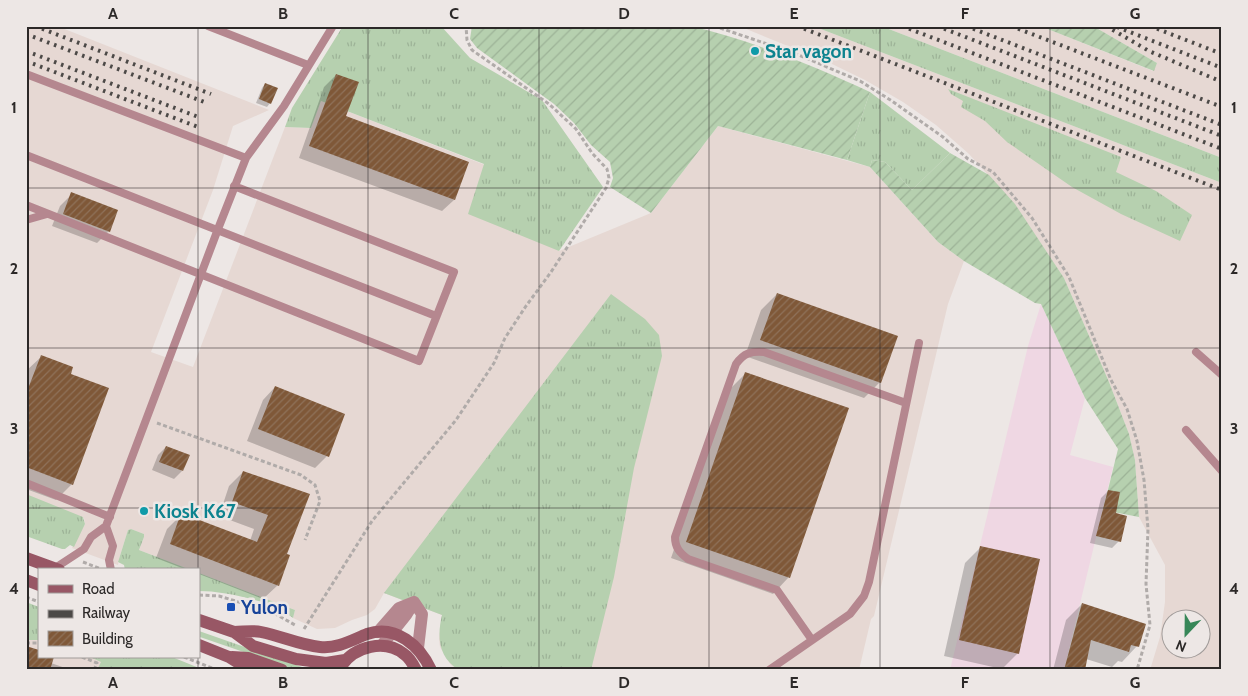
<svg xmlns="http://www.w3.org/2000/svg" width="1248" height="696" font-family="Cabin,sans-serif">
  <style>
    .commercial { fill: #efd7e3 }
    .built { fill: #e6d8d3; fill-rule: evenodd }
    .grass { fill: url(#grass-tufts) }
    .garden { fill: url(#garden-furrows) }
    .shadow { fill: #0003 }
    .building { fill: url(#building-hatch) }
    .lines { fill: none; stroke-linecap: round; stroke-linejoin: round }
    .path { stroke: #b0aba9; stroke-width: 3; stroke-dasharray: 4 2.5; stroke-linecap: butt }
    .service { stroke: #b5878f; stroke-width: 8 }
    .minor { stroke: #b5878f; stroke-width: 12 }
    .secondary { stroke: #985765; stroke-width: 12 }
    .rail { stroke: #4c4947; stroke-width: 4; stroke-dasharray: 2.5 5; stroke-linecap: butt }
    .grid { fill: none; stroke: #2c2928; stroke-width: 1; stroke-opacity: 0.55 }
    .culture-dot { fill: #0f9aa8; stroke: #ede7e5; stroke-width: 2 }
    .transit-dot { fill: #1a4fb4; stroke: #ede7e5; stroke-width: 2 }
    .labels { text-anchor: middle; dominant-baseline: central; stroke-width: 5; stroke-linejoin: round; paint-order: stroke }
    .culture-label { font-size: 19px; font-weight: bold; fill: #0d838f; stroke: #ede7e5; text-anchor: start }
    .transit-label { font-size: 19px; font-weight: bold; fill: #164399; stroke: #ede7e5; text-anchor: start }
    .neatline { fill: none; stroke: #2c2928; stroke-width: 2 }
    .grid-label { font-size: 16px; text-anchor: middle; font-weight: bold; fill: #2c2928 }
  </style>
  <defs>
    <pattern id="grass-tufts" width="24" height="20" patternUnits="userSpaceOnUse" patternTransform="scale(1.25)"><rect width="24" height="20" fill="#b6d0af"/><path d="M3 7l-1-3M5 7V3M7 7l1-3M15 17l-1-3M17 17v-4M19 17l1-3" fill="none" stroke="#9db397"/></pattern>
    <pattern id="garden-furrows" width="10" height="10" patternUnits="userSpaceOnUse" patternTransform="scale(1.25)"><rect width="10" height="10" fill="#b6d0af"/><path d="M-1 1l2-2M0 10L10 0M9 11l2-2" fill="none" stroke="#9db397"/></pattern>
    <pattern id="building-hatch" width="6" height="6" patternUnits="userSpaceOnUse" patternTransform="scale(1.25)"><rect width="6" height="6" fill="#7f5838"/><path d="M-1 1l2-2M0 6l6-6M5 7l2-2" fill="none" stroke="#8f725a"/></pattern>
  </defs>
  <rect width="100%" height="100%" fill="#ede7e5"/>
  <!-- commercial -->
  <path class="commercial" d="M1041,304L1085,398L1070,455L1113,467L1064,670H950L1028,346Z"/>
  <!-- built -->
  <path class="built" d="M26,26H57L269,110L233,126L213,190L151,352L193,367L285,127L311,128L321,101L485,165L553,247L559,251L651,213L718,126L870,167L938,242L964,261L948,304L874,616L871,619L859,670H459L451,665L440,647L439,639L442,615L384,593L375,609L367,615L352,620L335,628L317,629L293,618L295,610L199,573V570H191L139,550L144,537V534L131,529L128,530L119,559L118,565L72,548L85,524L84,518L26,506Z
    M739,26H813L1222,183V670H1150L1160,637L1165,602V565L1139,517L1135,460L1129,434L1109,382L1064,278L1015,205L969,154L936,125L903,102L865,80L832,64ZM1170,618H1200V648H1170Z
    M881,26H1040L1153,71L1157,63L1093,26H1222V158Z
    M26,640H39V657H90L126,670H26Z"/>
  <!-- grass -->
  <path class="grass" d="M343,26H441L470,58L542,100L603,187L559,251L468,214L484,164L321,101L311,128L285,127L292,108Z
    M813,26H881L1222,158V183Z
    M948,89L1121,157L1116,172L1156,191L1192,215L1180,241L1121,214L1072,187L1007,142L985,121L961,107L963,101L951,94Z
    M870,92L950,153L912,190L885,162L872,160L870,167L847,160Z
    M611,294L645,319L659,335L662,356L634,468L614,577L591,670H459C438,658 437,636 442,615L384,593Z
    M26,494L83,517L85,524L74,547L70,545L65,549H62L26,536Z
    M131,529L144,534V537L139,550L191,570H125L124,565L118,562L119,559L128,530Z
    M199,573L295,610L293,618C272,601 225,591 199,591Z
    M26,602L39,607V640H26Z
    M199,631L302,667V670H296L200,637L199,636Z
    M90,657H172L204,670H97L101,662Z"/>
  <!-- garden -->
  <path class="garden" d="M472,26H690C751,40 814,66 870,92L847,160L718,126L651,213L610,187L613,178L610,162L591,145L574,123L554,104L477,48L470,39Z
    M1040,26H1093L1157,63L1154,71Z
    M950,153L989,175L1015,204L1064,278L1109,382L1129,434L1135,460L1139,517L1103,510L1118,449L1085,398L1041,304L1035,303L964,261L938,242L870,167L872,160L885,162L912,190Z"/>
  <!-- shadow -->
  <path class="shadow" d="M336,75L344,117L468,163L454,200L442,211L299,158L324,87Z
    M265,84L270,103L267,107L256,103L262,88Z
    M72,194L109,231L97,243L52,226L60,206Z
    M777,294L880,382L864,398L745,356L761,310Z
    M41,357L69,375L72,484L56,500L26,489V371Z
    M746,373L848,409L788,578L773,594L671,558L730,389Z
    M275,387L327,456L315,468L247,441L263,400Z
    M166,447L182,471L174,479L152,470L158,455Z
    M243,472L308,495L285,555L278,585L263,599L199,574V570H187L156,558L167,529L182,514L250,541L254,529L219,516L229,486Z
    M1108,491L1119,541L1112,548L1090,543L1101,498Z
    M981,547L1018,653L1002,669L944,656L965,563Z
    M1082,604L1137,646L1122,662L1118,661L1112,667L1086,659L1083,670H1053L1066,620Z
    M39,657L51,663L71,670H26Z"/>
  <!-- building -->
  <path class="building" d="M336,74L359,82L346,116L469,162L455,200L309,146Z
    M265,83L278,88L271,104L259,99Z
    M71,192L118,210L110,232L63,214Z
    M777,293L898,336L881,383L760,340Z
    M41,355L73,367L71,374L109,388L73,485L26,467V394Z
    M745,372L849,408L790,578L686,542Z
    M275,386L345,414L329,457L258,429Z
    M166,446L190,455L183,471L159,462Z
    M243,471L310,494L287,554L290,555L279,586L170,544L181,513L257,542L268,515L232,502Z
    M1108,490L1120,492L1116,513L1127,516L1121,542L1096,536Z
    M980,546L1040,559L1019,654L959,640Z
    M1082,603L1146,624L1139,647L1131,645L1129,652L1091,640L1085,670H1064Z
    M26,646L39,650V657H54L50,670H26Z"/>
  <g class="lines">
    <!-- path -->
    <path class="path" d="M714,26L794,53L860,81L892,101L943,137L968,159L993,172L1032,218L1069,277L1111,380L1127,409L1137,441L1144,480L1148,529L1146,584L1150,625L1137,670
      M157,423L301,475L315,485L320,501L305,540
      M83,562L101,569
      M199,595L219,596L272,612L295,625
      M26,597L39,602
      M230,610L233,600
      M304,629L372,521L456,420L494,363L505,338L526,306L551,272L606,188L609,178L607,169L592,153L576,129L549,104L472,50L467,40L466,26
      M26,643H39
      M82,657L97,663L94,670
      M184,657L217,670"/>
    <!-- service -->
    <path class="service" d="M208,26L308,65
      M26,74L246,158
      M26,155L436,316
      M26,205L419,361L454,272L234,186
      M26,220L47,214
      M1196,352L1222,375
      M1186,430L1222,471
      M26,483L110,517
      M106,526L113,546L109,560L111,570
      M55,568L84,549L91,537L106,526L218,229L246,158L284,106L333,26
      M812,640L777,590L688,559C680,553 675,548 675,537L736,364C744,353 751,351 764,352L906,403
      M769,670L850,614L864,596L869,582L919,343"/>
    <!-- minor -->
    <path class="minor" d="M414,602L422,614L418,648
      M378,632L399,608L414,602
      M382,645L406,615L414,602"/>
    <!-- secondary -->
    <path class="secondary" d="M26,558L59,570
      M26,580L39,585
      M199,620L234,632L253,646L296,659L326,663L345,660
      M234,632C243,632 252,630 261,632C281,636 300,645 320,647C337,649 352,640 367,634C396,624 420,646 431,670
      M199,645L229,657L245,667L253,670
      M232,657L248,658L282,670
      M341,666C355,646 385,639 404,654C410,658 413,664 416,670"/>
    <!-- rail -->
    <path class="rail" d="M35,26L211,94
      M797,26L1222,190
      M902,26L1222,149
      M937,26L1222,136
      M966,26L1222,125
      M1011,26L1222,107
      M1106,26L1149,51L1222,82
      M1150,26L1222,54
      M1117,27L1222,68
      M26,34L207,103
      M26,51L201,118
      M26,61L198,127"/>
  </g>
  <!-- grid -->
  <path class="grid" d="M198,26V570M368,26V670M539,26V670M709,26V670M880,26V670M1050,26V670M26,188H1222M26,348H1222M26,508H1222M198,657V670"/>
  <!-- markers -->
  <g class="culture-dot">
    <circle cx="755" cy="51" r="5"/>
    <circle cx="144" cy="511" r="5"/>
  </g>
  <rect class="transit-dot" x="226" y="602" width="10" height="10" rx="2.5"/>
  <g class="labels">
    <!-- culture labels -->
    <g class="culture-label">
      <text x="765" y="51">Star vagon</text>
      <text x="154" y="511">Kiosk K67</text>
    </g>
    <!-- transit labels -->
    <g class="transit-label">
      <text x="241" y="607">Yulon</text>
    </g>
  </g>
  <!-- border -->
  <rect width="1248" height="696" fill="none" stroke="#ede7e5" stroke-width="55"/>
  <!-- legend -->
  <rect x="38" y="568" width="162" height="90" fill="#ede7e5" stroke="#a09b99"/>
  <rect x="48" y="585" width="25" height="8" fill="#985765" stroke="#a09b99"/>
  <text x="82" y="594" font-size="15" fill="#2c2928">Road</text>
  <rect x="48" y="610" width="25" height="8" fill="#4c4947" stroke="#a09b99"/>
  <text x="82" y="618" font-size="15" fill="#2c2928">Railway</text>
  <rect x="48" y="631" width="25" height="15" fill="url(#building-hatch)" stroke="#a09b99"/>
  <text x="82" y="644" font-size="15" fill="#2c2928">Building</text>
  <!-- north arrow -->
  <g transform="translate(1186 634) rotate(202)"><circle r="24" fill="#ede7e5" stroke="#a09b99"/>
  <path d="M0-4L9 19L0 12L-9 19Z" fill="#378758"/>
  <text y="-8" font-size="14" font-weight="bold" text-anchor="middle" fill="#2c2928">N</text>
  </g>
  <rect x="28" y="28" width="1192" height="640" class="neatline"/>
  <g class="grid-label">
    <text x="113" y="19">A</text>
    <text x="283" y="19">B</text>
    <text x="454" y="19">C</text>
    <text x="624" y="19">D</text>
    <text x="794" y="19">E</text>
    <text x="965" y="19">F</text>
    <text x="1135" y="19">G</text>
    <text x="14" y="113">1</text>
    <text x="1234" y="113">1</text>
    <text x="14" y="274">2</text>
    <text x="1234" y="274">2</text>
    <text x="14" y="434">3</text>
    <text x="1234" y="434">3</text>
    <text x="14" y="594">4</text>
    <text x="1234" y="594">4</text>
    <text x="113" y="688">A</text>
    <text x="283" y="688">B</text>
    <text x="454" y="688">C</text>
    <text x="624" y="688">D</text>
    <text x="794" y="688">E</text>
    <text x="965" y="688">F</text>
    <text x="1135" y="688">G</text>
  </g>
</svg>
